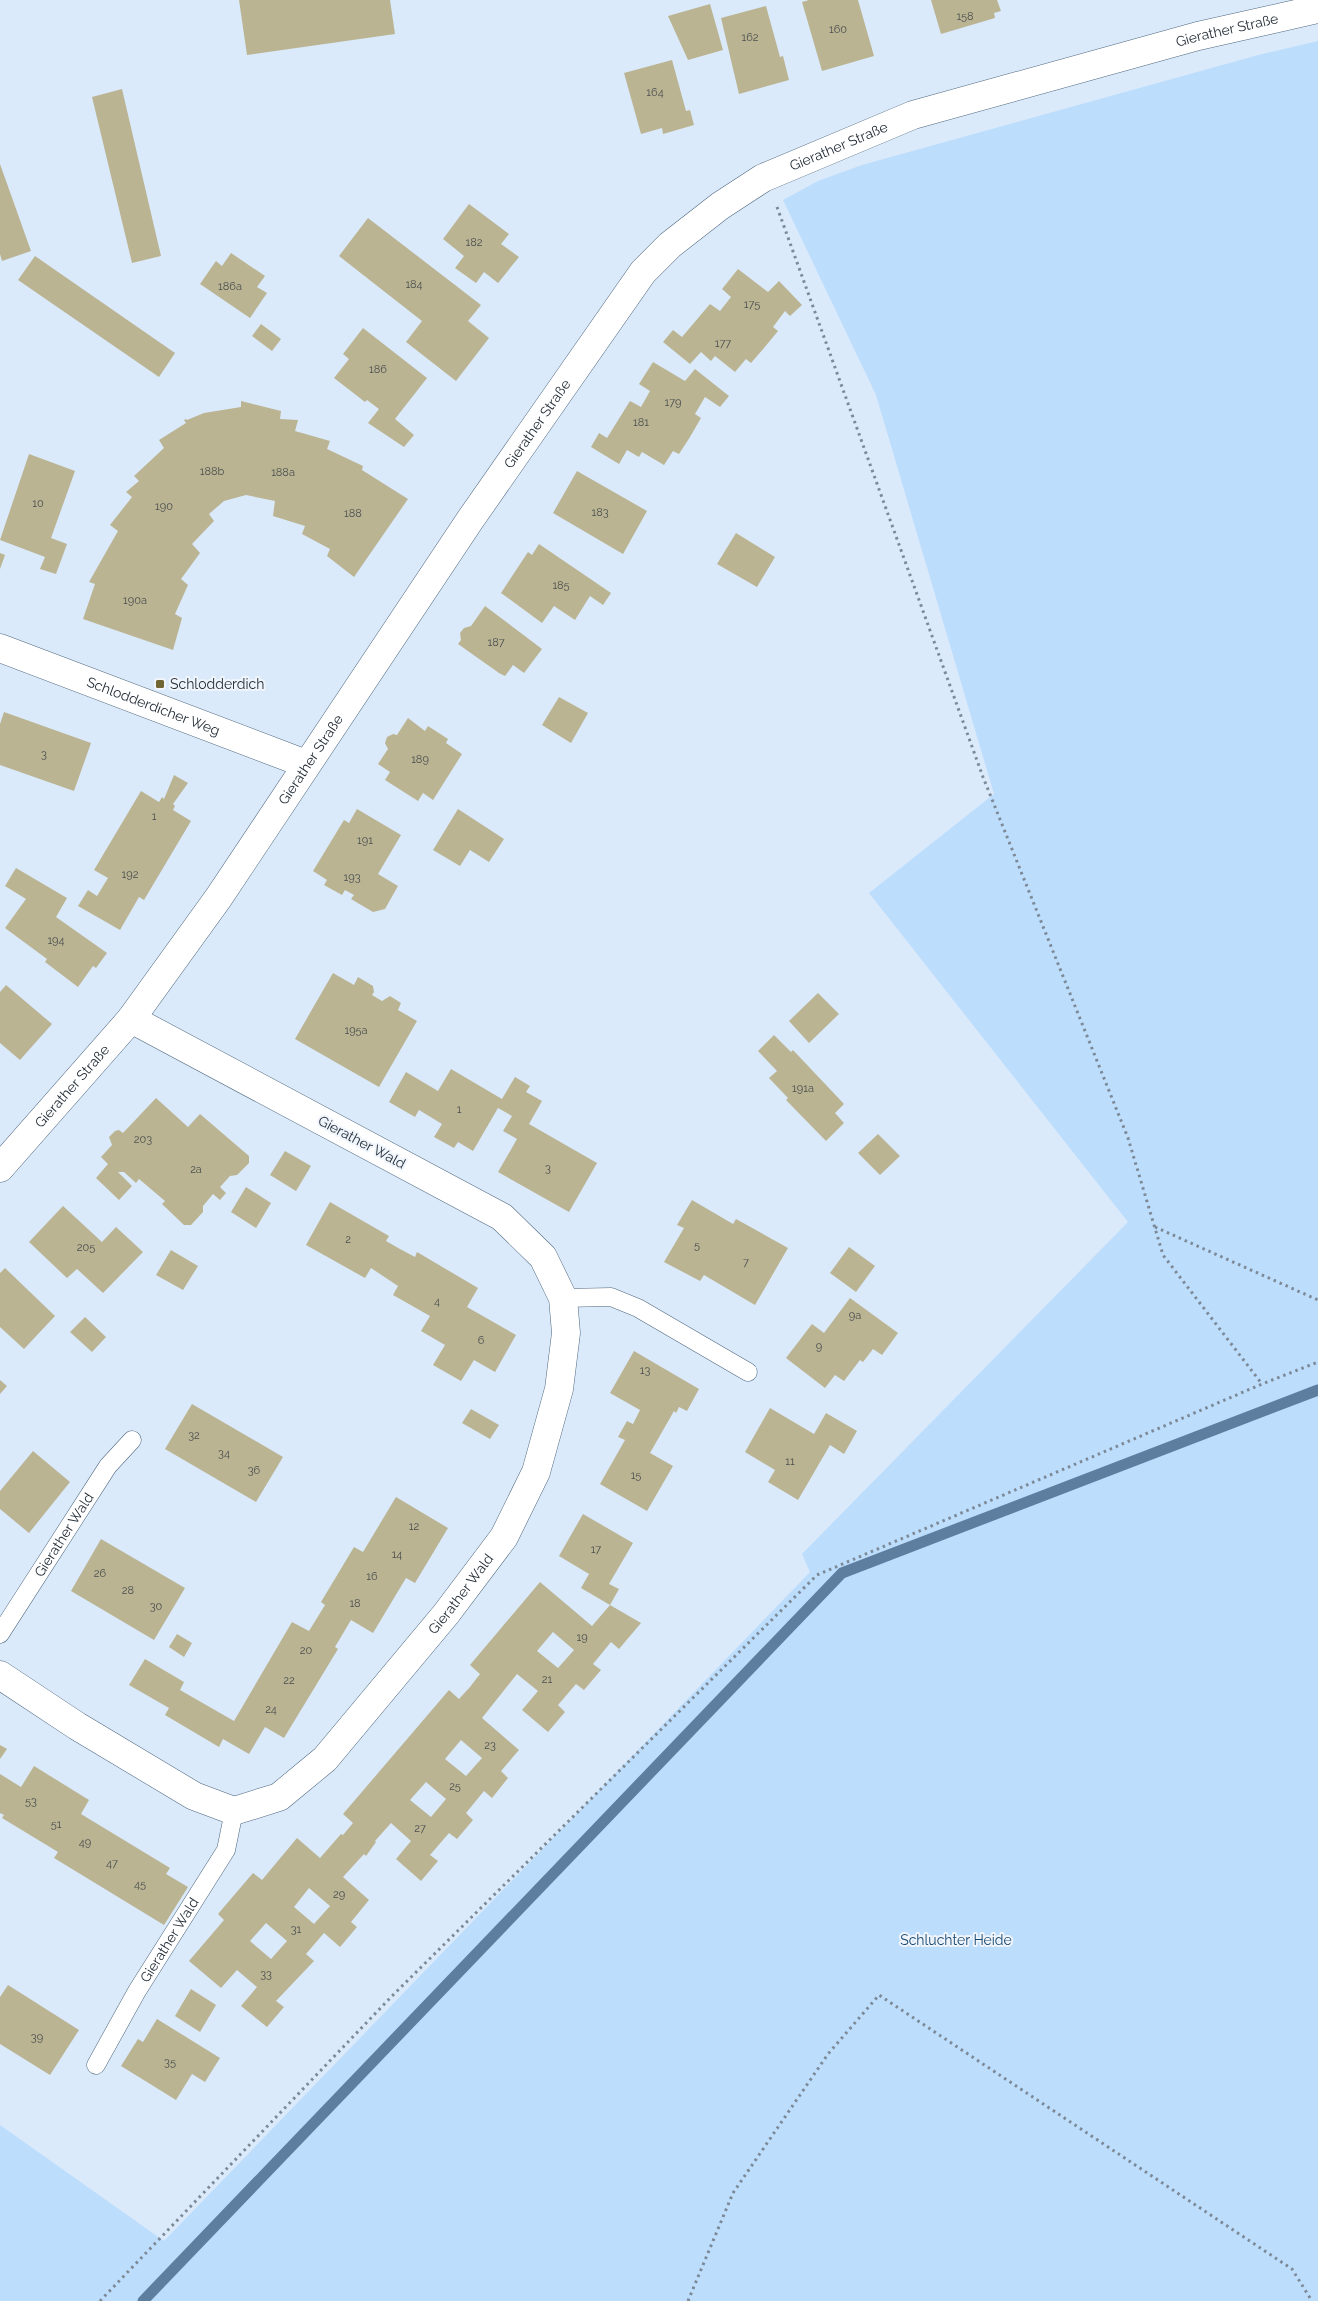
<svg xmlns="http://www.w3.org/2000/svg" width="1318" height="2301" font-family="Raleway,sans-serif">
  <style>
    .green { fill: #bdddfd }
    .lines { fill: none; stroke-linecap: round; stroke-linejoin: round }
    .stream { stroke: #5d7e9f; stroke-width: 11 }
    .building { fill: #bbb493; fill-rule: evenodd }
    .service-casing { stroke: #4f677e; stroke-width: 19 }
    .minor-casing { stroke: #4f677e; stroke-width: 29 }
    .tertiary-casing { stroke: #4f677e; stroke-width: 29 }
    .path { stroke: #7c8996; stroke-width: 3; stroke-dasharray: 2.5 4; stroke-linecap: butt }
    .service { stroke: #fff; stroke-width: 18 }
    .minor { stroke: #fff; stroke-width: 28 }
    .tertiary { stroke: #fff; stroke-width: 28 }
    .poi-dot { fill: #716633; stroke: #f0f5fb; stroke-width: 2 }
    .labels { text-anchor: middle; dominant-baseline: central; stroke-width: 4; stroke-linejoin: round; paint-order: stroke }
    .number-label { font-size: 11px; fill: #4a5050 }
    .street-label { font-size: 14px; fill: #252f39; stroke: #f0f5fb }
    .poi-label { font-size: 14px; fill: #252f39; stroke: #f0f5fb; text-anchor: start }
    .park-label { font-size: 14px; fill: #184871; stroke: #f0f5fb }
  </style>
  <rect width="100%" height="100%" fill="#daeafa"/>
  <!-- green -->
  <path class="green" d="M1318,41V2301H0V2125L164,2241L810,1572L802,1554L1128,1222L869,893L994,794L876,395L783,200L818,181L862,165L1262,54Z"/>
  <g class="lines">
    <!-- stream -->
    <path class="stream" d="M143,2301L842,1573L1318,1390"/>
  </g>
  <!-- building -->
  <path class="building" d="M239,0H390L395,34L247,55Z
    M809,0H858L874,56L822,71L802,2Z
    M931,0H997L1001,11L994,13L995,18L941,34Z
    M710,4L723,50L688,60L668,16Z
    M766,6L780,57L783,56L789,80L739,94L721,18Z
    M672,60L686,111L690,110L694,125L663,134L662,128L641,134L624,73Z
    M122,89L161,256L132,263L92,97Z
    M0,164L31,251L2,261L0,254Z
    M469,204L509,234L501,244L519,257L498,283L484,272L476,283L455,268L464,256L443,239Z
    M368,218L481,305L468,321L489,338L456,381L406,342L422,321L339,256Z
    M231,253L265,276L257,287L267,293L250,318L200,284L216,261L222,266Z
    M35,256L175,353L159,377L18,280Z
    M738,269L768,292L779,281L802,305L790,316L785,311L773,327L778,331L764,348L751,363L746,359L735,372L715,356L711,361L701,352L690,364L663,342L673,330L682,337L710,304L720,311L731,297L722,289Z
    M261,324L281,339L272,351L252,336Z
    M363,328L427,378L395,419L414,435L404,447L368,423L379,409L367,400L365,402L334,378L349,359L343,354Z
    M653,362L685,381L695,369L729,396L720,407L705,397L695,414L701,418L690,437L679,454L673,451L664,465L642,452L639,457L627,450L619,464L591,447L599,433L607,438L630,401L641,407L650,391L639,384Z
    M241,401L281,411L280,419L298,420L295,431L330,441L327,449L363,466L362,470L408,499L354,577L327,556L330,549L302,534L305,526L273,516L275,501L246,495L224,501L209,514L214,521L192,544L200,553L181,579L188,585L175,614L182,618L173,650L83,619L95,584L89,582L118,531L110,525L132,497L126,492L139,481L134,476L164,448L159,440L186,423L184,420L186,419L187,420L204,413L241,407Z
    M29,454L75,471L51,538L67,544L56,574L40,569L45,557L0,540Z
    M577,471L647,511L623,554L553,513Z
    M736,533L775,557L757,587L717,564Z
    M539,544L611,593L603,605L590,596L575,620L554,606L542,623L501,593L528,552L532,555Z
    M0,553L5,555L0,569Z
    M485,606L542,649L524,673L513,665L505,676L499,673L458,644L461,640L460,633L464,628L471,626Z
    M559,697L588,713L571,743L542,725Z
    M4,712L91,743L74,791L0,765V724Z
    M408,718L425,731L428,726L448,739L446,743L462,754L433,800L423,793L418,801L385,780L390,772L378,764L388,749L385,743L387,737L393,734L397,735Z
    M174,775L188,783L173,804L175,806L173,810L191,821L144,900L139,897L120,930L78,906L88,890L97,896L108,878L94,870L141,791L159,802L162,797L164,799Z
    M357,809L401,835L378,874L398,886L385,909L373,912L351,899L354,895L345,890L342,895L324,885L327,880L313,871L344,820L349,823Z
    M458,809L504,839L489,862L470,850L460,866L433,850Z
    M16,868L67,898L56,917L107,953L96,968L93,966L78,987L45,962L47,959L5,928L26,899L5,886Z
    M333,973L354,985L358,977L373,986L374,992L372,995L382,1001L390,996L401,1003L398,1010L417,1021L379,1087L295,1039Z
    M6,985L52,1024L20,1060L0,1043V992Z
    M818,993L839,1014L809,1043L789,1021Z
    M774,1035L791,1052L793,1050L844,1104L835,1113L844,1123L826,1141L786,1100L788,1098L769,1078L777,1071L758,1051Z
    M451,1069L502,1099L515,1077L530,1086L526,1092L542,1101L529,1124L597,1163L569,1212L498,1172L517,1139L503,1131L512,1116L498,1108L473,1151L458,1142L454,1148L434,1137L442,1124L419,1110L415,1117L389,1102L406,1072L438,1091Z
    M156,1098L188,1127L200,1114L249,1156V1163L237,1175L230,1176L220,1187L226,1193L220,1200L213,1194L203,1206V1212L191,1225H184L162,1204L165,1201L139,1179L136,1183L124,1172H118L132,1186L119,1200L96,1178L108,1164L101,1157L112,1145L109,1137L115,1131L119,1130L123,1133Z
    M878,1134L900,1156L880,1175L858,1153Z
    M285,1151L311,1166L296,1191L270,1175Z
    M246,1187L271,1203L256,1228L231,1212Z
    M692,1200L733,1224L736,1219L788,1248L755,1305L704,1275L700,1281L664,1262L684,1228L677,1225Z
    M330,1202L389,1236L386,1241L400,1249L415,1257L417,1252L478,1288L467,1307L516,1335L495,1372L474,1360L461,1381L433,1365L445,1345L421,1331L430,1316L393,1295L398,1286L371,1268L365,1278L306,1245Z
    M63,1206L102,1242L116,1227L143,1252L103,1293L77,1269L67,1278L29,1242Z
    M849,1247L875,1266L856,1292L830,1273Z
    M171,1250L198,1266L183,1290L156,1275Z
    M5,1268L55,1316L24,1349L0,1327V1273Z
    M850,1298L898,1333L882,1355L873,1349L863,1362L860,1360L844,1381L835,1375L825,1388L786,1358L812,1324L824,1333Z
    M85,1317L106,1337L92,1352L70,1332Z
    M634,1351L699,1389L687,1411L679,1407L676,1413L674,1411L650,1453L673,1466L647,1511L600,1484L625,1440L618,1437L627,1421L633,1424L640,1410L610,1393Z
    M0,1380L7,1386L0,1394Z
    M192,1404L283,1457L256,1502L165,1449Z
    M770,1408L814,1434L826,1413L857,1431L844,1454L830,1445L798,1500L768,1482L775,1470L745,1452Z
    M471,1409L499,1425L490,1439L462,1423Z
    M33,1451L70,1482L29,1533L0,1509V1491Z
    M396,1497L448,1528L415,1583L406,1578L373,1633L351,1620L335,1647L338,1649L284,1738L265,1727L249,1754L223,1739L219,1747L165,1715L169,1708L129,1685L145,1659L184,1682L180,1690L234,1721L292,1622L309,1631L325,1605L321,1602L354,1547L363,1552Z
    M583,1514L633,1543L609,1584L619,1589L610,1605L581,1588L589,1574L559,1556Z
    M101,1539L185,1588L154,1640L71,1591Z
    M540,1582L592,1626L610,1605L641,1623L619,1649L611,1642L593,1664L601,1670L584,1690L576,1684L558,1705L565,1712L548,1732L522,1710L538,1691L517,1674L482,1718L519,1750L501,1771L508,1778L492,1798L484,1791L466,1813L473,1820L457,1839L449,1833L430,1855L438,1861L421,1881L396,1859L411,1841L391,1823L375,1841L376,1842L366,1856L364,1854L343,1877L369,1900L351,1922L357,1927L340,1947L324,1933L306,1954L314,1961L276,2001L284,2007L267,2027L241,2006L257,1987L237,1970L221,1988L189,1961L224,1920L218,1914L253,1873L262,1880L297,1838L320,1858L341,1834L343,1835L353,1823L343,1814L449,1690L459,1699L470,1687L480,1674L470,1665ZM553,1632L574,1650L558,1668L537,1651ZM461,1740L482,1758L466,1776L445,1759ZM426,1782L446,1799L431,1817L410,1800ZM309,1888L330,1906L314,1924L294,1907ZM266,1923L287,1941L271,1959L250,1941Z
    M177,1634L192,1643L184,1657L169,1647Z
    M0,1745L7,1749L0,1759Z
    M34,1766L89,1800L81,1814L170,1868L166,1874L188,1887L164,1925L54,1858L58,1852L2,1818L4,1815L0,1813V1774L21,1787Z
    M8,1985L79,2030L50,2075L0,2044V1997Z
    M191,1989L216,2005L200,2032L175,2016Z
    M157,2019L220,2058L205,2082L192,2074L176,2100L121,2066L138,2039L143,2042Z"/>
  <g class="lines">
    <defs>
      <g id="service">
        <path d="M563,1298L611,1297L638,1308L748,1372"/>
        <path id="s1" d="M0,1634L108,1466L132,1440"/>
        <path id="s2" d="M96,2065L137,1991L226,1850L234,1811"/>
      </g>
      <g id="minor">
        <path id="s3" d="M0,648L306,764"/>
        <path id="s4" d="M0,1675L77,1726L194,1796L234,1811L279,1797L325,1759L446,1614L504,1537L536,1472L559,1389L566,1333L563,1298L543,1257L502,1217L131,1019"/>
      </g>
      <g id="tertiary">
        <path id="s5" d="M0,1168L131,1019L219,897L470,520L643,272L670,245L720,206L763,178L913,115L1198,36L1318,9"/>
      </g>
    </defs>
    <!-- service casing -->
    <use href="#service" class="service-casing"/>
    <!-- minor casing -->
    <use href="#minor" class="minor-casing"/>
    <!-- tertiary casing -->
    <use href="#tertiary" class="tertiary-casing"/>
    <!-- path -->
    <path class="path" d="M777,207L983,777L1128,1138L1163,1255L1262,1384
      M1155,1227L1318,1300
      M100,2301L392,1996L817,1575L1262,1384L1318,1362
      M688,2301L733,2193L828,2054L879,1995L1292,2269L1312,2301"/>
    <!-- service -->
    <use href="#service" class="service"/>
    <!-- minor -->
    <use href="#minor" class="minor"/>
    <!-- tertiary -->
    <use href="#tertiary" class="tertiary"/>
  </g>
  <!-- markers -->
  <rect class="poi-dot" x="155" y="679" width="10" height="10" rx="2.5"/>
  <g class="labels">
    <!-- number labels -->
    <g class="number-label">
      <text x="965" y="16">158</text>
      <text x="838" y="29">160</text>
      <text x="750" y="37">162</text>
      <text x="655" y="92">164</text>
      <text x="474" y="242">182</text>
      <text x="414" y="284">184</text>
      <text x="230" y="286">186a</text>
      <text x="752" y="304">175</text>
      <text x="723" y="343">177</text>
      <text x="378" y="369">186</text>
      <text x="673" y="402">179</text>
      <text x="641" y="422">181</text>
      <text x="212" y="471">188b</text>
      <text x="283" y="472">188a</text>
      <text x="38" y="503">10</text>
      <text x="164" y="506">190</text>
      <text x="600" y="512">183</text>
      <text x="353" y="513">188</text>
      <text x="561" y="585">185</text>
      <text x="135" y="600">190a</text>
      <text x="496" y="642">187</text>
      <text x="44" y="754">3</text>
      <text x="420" y="759">189</text>
      <text x="154" y="816">1</text>
      <text x="365" y="840">191</text>
      <text x="130" y="874">192</text>
      <text x="352" y="877">193</text>
      <text x="56" y="940">194</text>
      <text x="356" y="1030">195a</text>
      <text x="803" y="1088">191a</text>
      <text x="459" y="1109">1</text>
      <text x="143" y="1139">203</text>
      <text x="548" y="1168">3</text>
      <text x="196" y="1169">2a</text>
      <text x="348" y="1239">2</text>
      <text x="697" y="1245">5</text>
      <text x="86" y="1247">205</text>
      <text x="746" y="1262">7</text>
      <text x="437" y="1301">4</text>
      <text x="855" y="1315">9a</text>
      <text x="481" y="1340">6</text>
      <text x="819" y="1346">9</text>
      <text x="645" y="1370">13</text>
      <text x="194" y="1435">32</text>
      <text x="224" y="1453">34</text>
      <text x="790" y="1461">11</text>
      <text x="254" y="1470">36</text>
      <text x="636" y="1475">15</text>
      <text x="414" y="1526">12</text>
      <text x="596" y="1549">17</text>
      <text x="397" y="1554">14</text>
      <text x="100" y="1573">26</text>
      <text x="372" y="1576">16</text>
      <text x="128" y="1590">28</text>
      <text x="355" y="1603">18</text>
      <text x="156" y="1606">30</text>
      <text x="582" y="1637">19</text>
      <text x="306" y="1650">20</text>
      <text x="547" y="1679">21</text>
      <text x="289" y="1680">22</text>
      <text x="271" y="1709">24</text>
      <text x="490" y="1745">23</text>
      <text x="455" y="1786">25</text>
      <text x="31" y="1801">53</text>
      <text x="56" y="1824">51</text>
      <text x="420" y="1828">27</text>
      <text x="85" y="1842">49</text>
      <text x="112" y="1863">47</text>
      <text x="140" y="1884">45</text>
      <text x="339" y="1894">29</text>
      <text x="296" y="1929">31</text>
      <text x="266" y="1974">33</text>
      <text x="37" y="2037">39</text>
      <text x="170" y="2062">35</text>
    </g>
    <!-- street labels -->
    <g class="street-label">
      <text stroke="none"><textPath href="#s5" startOffset="1745">Gierather Straße</textPath></text>
      <text stroke="none"><textPath href="#s5" startOffset="1339">Gierather Straße</textPath></text>
      <text stroke="none"><textPath href="#s5" startOffset="919">Gierather Straße</textPath></text>
      <text stroke="none"><textPath href="#s3" startOffset="164">Schlodderdicher Weg</textPath></text>
      <text stroke="none"><textPath href="#s5" startOffset="514">Gierather Straße</textPath></text>
      <text stroke="none"><textPath href="#s5" startOffset="109">Gierather Straße</textPath></text>
      <text transform="translate(362 1142) rotate(28)">Gierather Wald</text>
      <text stroke="none"><textPath href="#s1" startOffset="118">Gierather Wald</textPath></text>
      <text stroke="none"><textPath href="#s4" startOffset="592">Gierather Wald</textPath></text>
      <text stroke="none"><textPath href="#s2" startOffset="145">Gierather Wald</textPath></text>
    </g>
    <!-- poi labels -->
    <g class="poi-label">
      <text x="170" y="684">Schlodderdich</text>
    </g>
    <!-- park labels -->
    <g class="park-label">
      <text x="956" y="1940">Schluchter Heide</text>
    </g>
  </g>
</svg>
